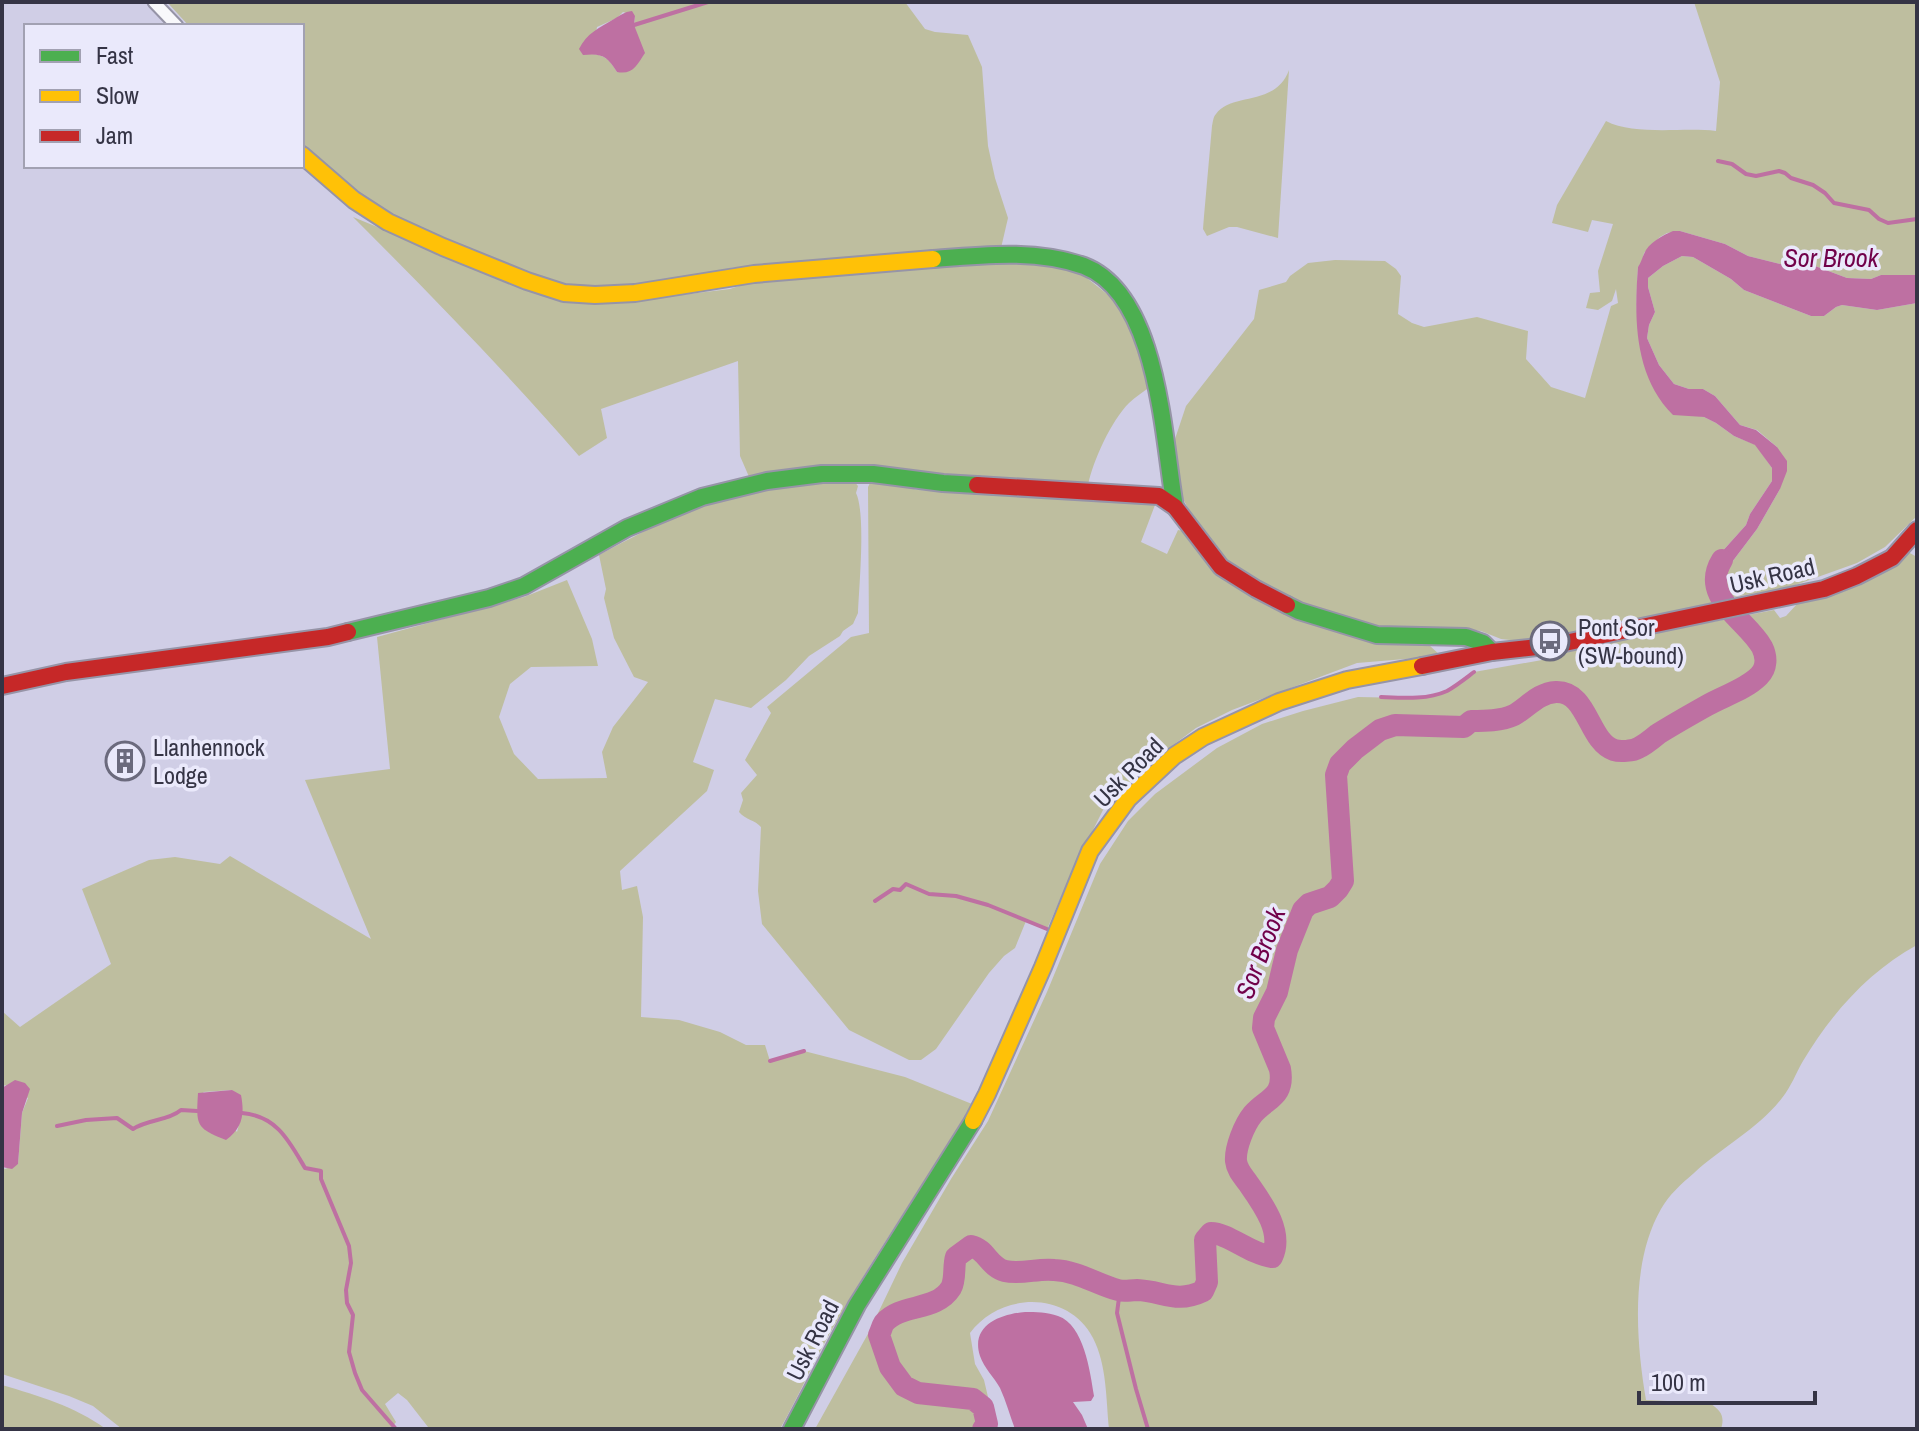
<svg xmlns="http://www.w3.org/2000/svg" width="1919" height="1431" font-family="'Archivo Narrow',sans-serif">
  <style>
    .green { fill: #bebe9f; fill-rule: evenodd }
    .water { fill: #be70a2 }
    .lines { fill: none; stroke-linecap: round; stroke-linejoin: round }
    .stream { stroke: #be70a2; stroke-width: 4 }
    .river { stroke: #be70a2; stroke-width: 22 }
    .street-casing { stroke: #9694a7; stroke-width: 15 }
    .fast-casing { stroke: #9694a7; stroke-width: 20 }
    .slow-casing { stroke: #9694a7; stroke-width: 20 }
    .jam-casing { stroke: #9694a7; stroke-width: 20 }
    .street { stroke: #f8f8fb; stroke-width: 11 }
    .fast { stroke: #4caf50; stroke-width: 16 }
    .slow { stroke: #ffc107; stroke-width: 16 }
    .jam { stroke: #c62828; stroke-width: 16 }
    .labels { text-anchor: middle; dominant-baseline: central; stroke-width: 7; stroke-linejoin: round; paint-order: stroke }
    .street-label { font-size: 24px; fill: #353445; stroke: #eae9fb }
    .poi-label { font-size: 24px; fill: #353445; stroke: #eae9fb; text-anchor: start }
    .water-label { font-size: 26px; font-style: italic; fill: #71014a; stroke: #eae9fb }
  </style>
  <rect width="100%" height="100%" fill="#d0cee6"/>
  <!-- green -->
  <path class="green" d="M167,2H905L925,29L935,32L968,35L982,67L988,146L995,178L1008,218L1001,248L729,268L724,272L679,282L570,289L529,275L392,215L339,181L302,145V26H189ZM623,12L635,16L634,25L617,72C610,61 606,55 592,54L597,27L617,18Z
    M1694,2H1917V275H1881L1871,279L1847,278L1815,266L1780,264L1748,256L1725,244L1680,231L1667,233L1660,237L1644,253L1642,262L1638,267C1634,318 1637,369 1669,410L1704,417L1716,423L1734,436L1756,445L1772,468V481L1750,514L1746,525L1711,564L1717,586L1726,570L1757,529L1780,489L1777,447L1757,430L1740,425L1715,396L1703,389H1689L1674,384L1659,365L1647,338L1649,325L1655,312L1648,287V278L1663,266L1682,256L1693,257L1731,279L1744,290L1811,316H1824L1836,307L1842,305L1877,310L1917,303V516L1885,547L1857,563L1787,588L1722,599L1724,603L1562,636L1529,642L1501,639L1481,631L1466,629H1396L1354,621L1277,594L1224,561L1192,516L1179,491L1173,445L1186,406L1254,319L1259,290L1286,282L1290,276L1308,263L1335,260L1385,261L1396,269L1401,276L1398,314L1412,323L1424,327L1477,317L1528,331L1526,359L1551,387L1585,398L1611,306L1618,303L1616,289L1612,301L1598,310L1586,308L1590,293L1600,292L1598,271L1613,224L1592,220L1588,232L1552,223L1557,205L1606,121C1634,136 1684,127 1716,131L1720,82Z
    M1289,70L1278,238L1237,227H1229L1207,236L1203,229L1204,216L1212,126C1213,122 1213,117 1216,114C1231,92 1276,107 1289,70Z
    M353,217L523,287L570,302L607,304L730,289L751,282L894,269L1013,261L1057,266L1078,271L1112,298L1128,318L1139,340L1150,387C1143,392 1135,397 1129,403C1111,421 1093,461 1088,485L879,469L750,479L740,456L738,361L601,409L607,438L579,456C507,373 430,294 353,217Z
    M852,479L858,486L856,493C866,514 859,586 858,613L853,624L843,631L840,636L809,656L786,680L751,708L715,699L693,762L714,770L707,791L620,871L622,890L637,886L643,917L641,1017L679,1020L720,1032L746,1045H765L770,1061L804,1051L905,1077L972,1104C929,1177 879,1247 837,1321C816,1356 800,1394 780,1429H441L428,1427L407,1400L398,1393L385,1404L396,1422L391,1429H122L93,1406L69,1396L2,1374V1167L5,1169L18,1164L22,1113L28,1098L5,1085L2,1088V1011L20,1027L111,964L82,889L149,860L175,857L220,864L230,856L371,939L305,780L390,769L377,637L524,597L567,580L592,639L598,666L531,667L510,684L499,717L514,754L538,779L607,778L602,752L613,727L648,682L634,677L614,638L604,598L606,589L599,555C639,534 680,511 723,498C765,486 809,482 852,479ZM232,1090L242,1113L237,1132L203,1092Z
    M871,481H889L917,490L1074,496L1142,501L1155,505L1141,542L1167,554L1178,530L1187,532L1203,557L1346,633L1406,644L1429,645L1441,656L1357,663L1232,710L1196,728L1149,763L1104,808L1074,868L1047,929L1026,921L1015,948L1004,956L989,973L936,1049L921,1060H909L849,1030L762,924L758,891L761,827C755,820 746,820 739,812L743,800L741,793L757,775L745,760L771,713L767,707L851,637L869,633L868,487Z
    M1908,552L1917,557V945C1869,971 1831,1014 1803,1061C1796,1073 1791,1087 1782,1098C1758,1129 1722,1147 1694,1173C1681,1184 1669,1195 1661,1209C1630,1263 1636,1341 1646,1400L1710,1403C1721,1411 1725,1416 1721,1429H1109C1106,1400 1107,1365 1093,1338C1068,1290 1000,1292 970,1333L975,1364L984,1380L988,1397L987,1424L983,1429H815L869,1332L902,1263L951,1179L988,1121L1047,992L1100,864L1128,821L1155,794L1217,748L1262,724L1303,711L1358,697L1408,698L1429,696L1447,691L1474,672L1542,660L1546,654L1774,610L1780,618L1786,616L1797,604L1845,591L1882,570Z
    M2,1385C39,1396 74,1406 106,1429H2Z"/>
  <!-- water -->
  <path class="water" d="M632,11L635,16L634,25L645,53C637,65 633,75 617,72C607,56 602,53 583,55L579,49C587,33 599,28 614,19C621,15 624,12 632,11Z
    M1673,231H1680L1725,244L1748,256L1780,264L1815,266L1847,278L1871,279L1881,275H1917V303L1877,310L1842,305L1836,307L1824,316H1811L1744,290L1731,279L1693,257L1682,256L1663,266L1648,278V287L1655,312L1649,325L1647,338L1659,365L1674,384L1689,389H1703L1715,396L1740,425L1756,430L1777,447L1787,461V471L1780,489L1757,529L1726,570L1717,588L1711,564L1746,525L1750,514L1772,481V468L1755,445L1734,436L1716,423L1704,417L1673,415C1634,376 1634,318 1638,267C1641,263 1642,258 1644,254C1648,243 1663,235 1673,231Z
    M15,1080L25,1083L30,1089L22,1113L18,1164L12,1169L2,1167V1088Z
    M232,1090L241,1095C245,1115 242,1128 226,1140C196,1128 196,1126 198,1093Z
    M1025,1312C1036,1312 1047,1312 1058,1316C1084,1325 1090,1371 1094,1396L1091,1401L1073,1402L1082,1415L1088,1429H1015C1010,1416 1006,1401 1000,1388C994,1377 984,1368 980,1356C970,1325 1001,1314 1025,1312Z"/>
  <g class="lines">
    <!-- stream -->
    <path class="stream" d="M634,25L708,2
      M1718,161L1732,164L1746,174L1756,176L1779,171L1785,173L1791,178L1813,185L1825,193L1834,203L1869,210L1879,219L1888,223L1917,219
      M1381,697C1403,698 1427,700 1447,691C1456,686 1466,678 1474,672
      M875,901L893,889L900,890L906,884L929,894L956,896L988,905L1047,929
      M770,1061L804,1051
      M242,1113C277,1116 289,1141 305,1168L321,1171V1179L349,1246L351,1263L346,1290L347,1303L353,1315L349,1352L355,1373L362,1390L396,1429
      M57,1126L86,1120L117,1118L133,1129C148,1119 168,1121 181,1110L197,1111
      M1120,1290L1117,1313L1136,1389L1148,1429"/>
    <!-- river -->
    <path class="river" d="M983,1429L987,1424L983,1407L973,1399L918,1393L904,1386L890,1367L879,1335C881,1331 882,1326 884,1323C901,1303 936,1312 951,1288C956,1279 953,1266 956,1257L971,1246C986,1249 989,1267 1005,1271C1021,1275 1038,1268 1054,1270C1078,1271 1096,1284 1118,1290C1125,1292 1130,1290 1137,1290C1163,1291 1176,1304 1203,1291L1207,1282L1205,1240L1211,1233C1228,1233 1250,1254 1272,1257C1284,1232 1262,1203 1248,1183C1243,1176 1237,1170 1236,1161C1235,1148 1244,1125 1253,1114C1267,1098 1285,1097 1280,1069L1263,1028L1264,1018L1277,992L1287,950L1303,910L1309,904L1330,897L1338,889L1343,881L1336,775L1340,764L1355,749L1380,730L1395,725L1464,727L1471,721C1485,721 1501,721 1514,715C1528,707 1538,693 1556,692C1588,691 1588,741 1614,750C1620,752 1633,751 1638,748C1645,745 1652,739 1658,734C1674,724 1690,715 1706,706C1723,696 1745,690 1759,676C1767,668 1767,657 1762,647C1747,620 1699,597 1722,560"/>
    <defs>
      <path id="street" d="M154,2L177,26"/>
      <path id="fast" d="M933,259C982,255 1037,249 1084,266C1159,295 1163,439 1175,507
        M1287,605L1299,611L1377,635L1466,637L1483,643L1492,652
        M348,632L489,598L524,586L627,528L702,497L767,481L822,474H873L943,483L977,485
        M792,1429L857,1305L973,1121"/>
      <path id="slow" d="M302,155L354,200L388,222L443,247L527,281L564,293L595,295L635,293L754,274L933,259
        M973,1121L987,1094L1043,967L1090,851L1128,799L1174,756L1203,737L1279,702L1347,680L1422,666"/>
      <path id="jam" d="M977,485L1159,496L1175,507L1221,567L1256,589L1287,605
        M1422,666L1492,652L1555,645L1824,589L1857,576L1892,558L1917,530
        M2,686L66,672L328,637L348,632"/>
    </defs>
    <!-- street casing -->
    <use href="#street" class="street-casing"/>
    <!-- fast casing -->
    <use href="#fast" class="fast-casing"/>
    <!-- slow casing -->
    <use href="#slow" class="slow-casing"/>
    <!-- jam casing -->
    <use href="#jam" class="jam-casing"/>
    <!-- street -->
    <use href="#street" class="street"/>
    <!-- fast -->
    <use href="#fast" class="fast"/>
    <!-- slow -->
    <use href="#slow" class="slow"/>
    <!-- jam -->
    <use href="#jam" class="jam"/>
  </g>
  <!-- icons -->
  <defs>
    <symbol id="bus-ring" viewBox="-11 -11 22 22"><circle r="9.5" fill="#eae9fb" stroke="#6b6a7d" stroke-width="1.5"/><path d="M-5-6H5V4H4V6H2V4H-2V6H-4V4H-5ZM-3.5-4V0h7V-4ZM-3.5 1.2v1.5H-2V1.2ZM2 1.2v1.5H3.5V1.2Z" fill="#6b6a7d"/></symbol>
    <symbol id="building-ring" viewBox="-11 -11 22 22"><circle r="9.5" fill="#eae9fb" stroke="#6b6a7d" stroke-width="1.5"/><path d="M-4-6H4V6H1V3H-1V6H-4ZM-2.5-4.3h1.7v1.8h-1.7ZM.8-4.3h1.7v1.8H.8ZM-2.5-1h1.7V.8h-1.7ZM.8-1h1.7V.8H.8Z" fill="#6b6a7d"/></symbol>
  </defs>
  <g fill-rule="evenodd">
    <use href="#bus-ring" x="1528" y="619" width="44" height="44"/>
    <use href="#building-ring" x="103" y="739" width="44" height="44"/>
  </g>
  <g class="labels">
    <!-- street labels -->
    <g class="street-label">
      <text transform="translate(1772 575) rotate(-13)">Usk Road</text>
      <text transform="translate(1128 772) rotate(-45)">Usk Road</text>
      <text transform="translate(812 1340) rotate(-63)">Usk Road</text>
    </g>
    <!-- poi labels -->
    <g class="poi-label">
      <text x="1578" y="627">Pont Sor<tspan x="1578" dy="28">(SW-bound)</tspan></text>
      <text x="153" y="747">Llanhennock<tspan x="153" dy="28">Lodge</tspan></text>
    </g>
    <!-- water labels -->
    <g class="water-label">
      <text x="1831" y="257">Sor Brook</text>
      <text transform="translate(1260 953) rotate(-69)">Sor Brook</text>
    </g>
  </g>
  <!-- border -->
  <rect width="1919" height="1431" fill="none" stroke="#353445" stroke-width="8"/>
  <!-- legend -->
  <rect x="24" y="24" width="280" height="144" fill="#eae9fb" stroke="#a2a1b2" stroke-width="2"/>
  <rect x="40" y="50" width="40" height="12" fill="#4caf50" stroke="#a2a1b2" stroke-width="2"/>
  <text x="96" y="64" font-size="24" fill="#353445">Fast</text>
  <rect x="40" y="90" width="40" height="12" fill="#ffc107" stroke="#a2a1b2" stroke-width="2"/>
  <text x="96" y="104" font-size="24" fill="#353445">Slow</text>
  <rect x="40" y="130" width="40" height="12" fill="#c62828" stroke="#a2a1b2" stroke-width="2"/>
  <text x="96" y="144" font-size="24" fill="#353445">Jam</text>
  <!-- scale -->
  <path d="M1639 1391v12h176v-12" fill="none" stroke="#353445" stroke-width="4"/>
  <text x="1651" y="1391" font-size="24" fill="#353445" stroke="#eae9fb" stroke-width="6" paint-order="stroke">100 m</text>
</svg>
